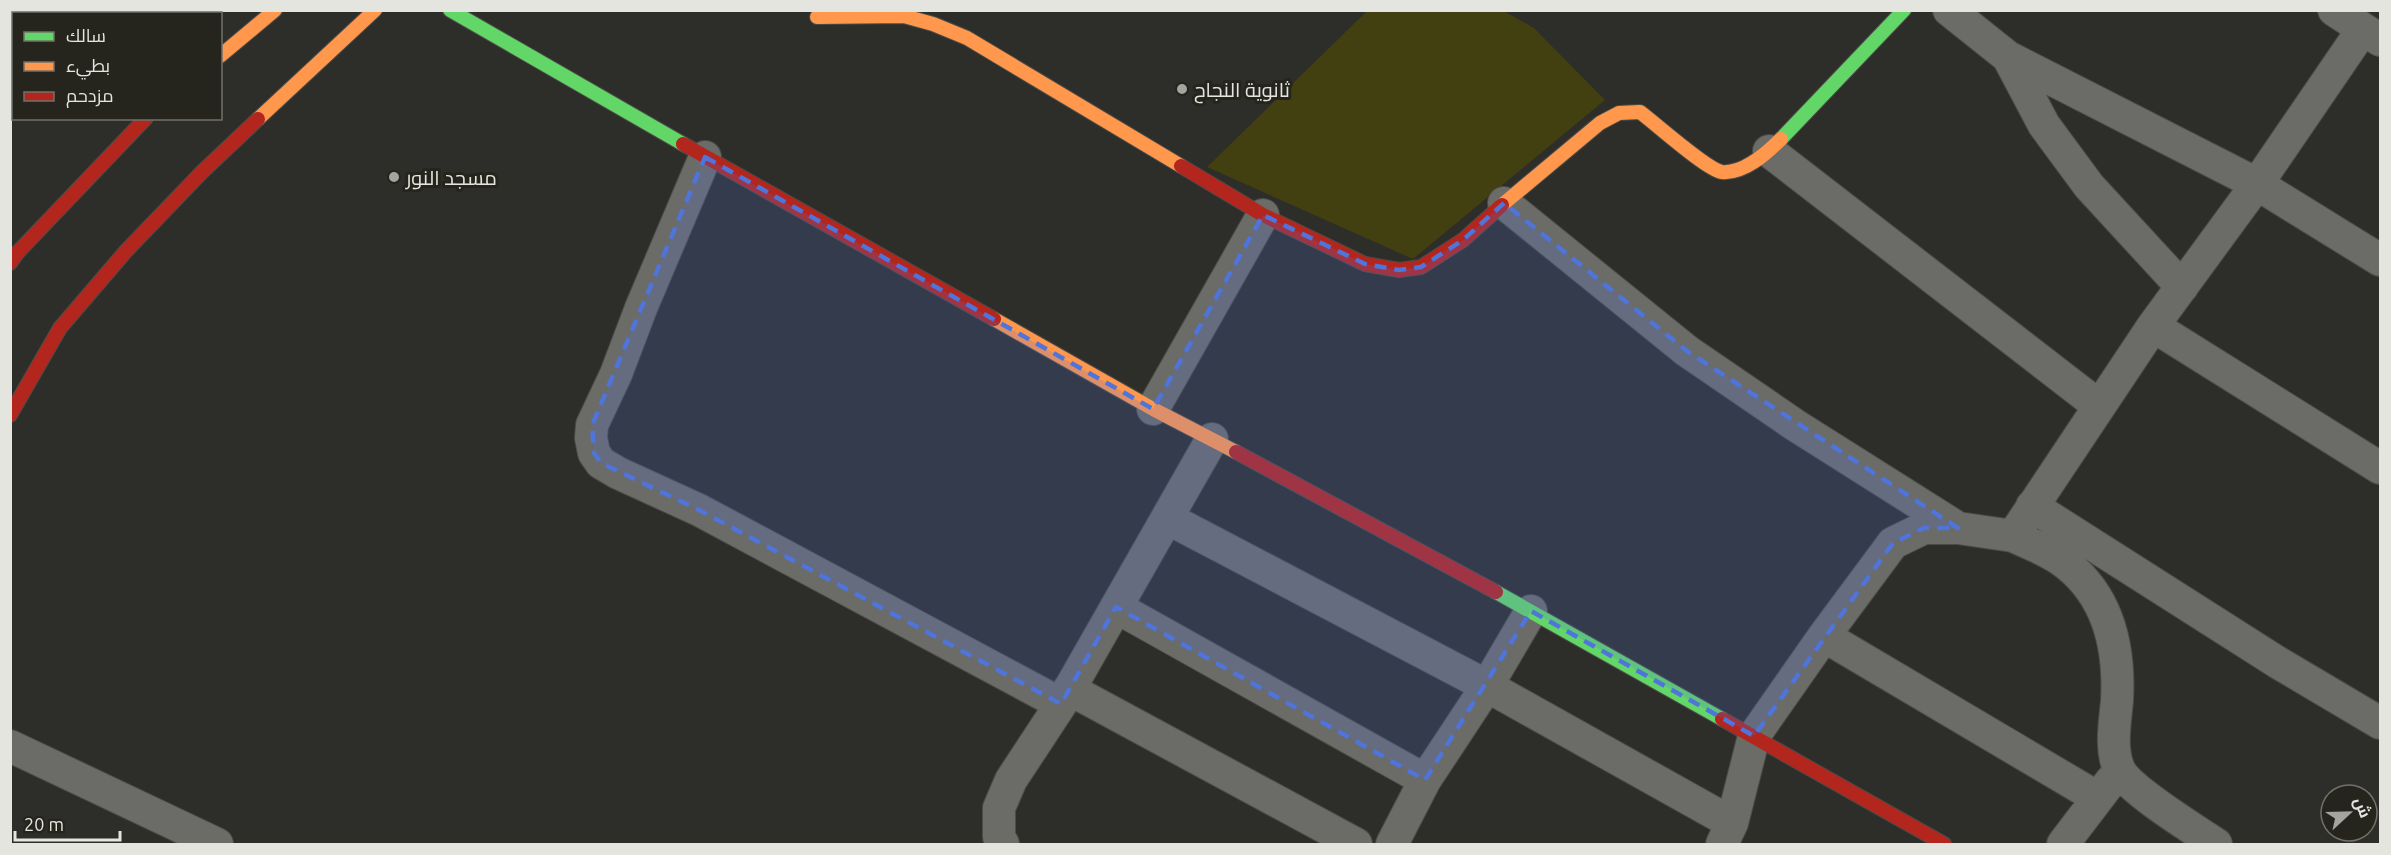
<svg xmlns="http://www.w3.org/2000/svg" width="2391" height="855" font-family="Ubuntu,Cairo,sans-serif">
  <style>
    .green { fill: #423f10 }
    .water { fill: #242206 }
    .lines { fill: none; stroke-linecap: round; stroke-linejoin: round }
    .street-casing { stroke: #4b4b47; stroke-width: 34 }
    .fast-casing { stroke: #4b4b47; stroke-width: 16 }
    .slow-casing { stroke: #4b4b47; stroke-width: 16 }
    .jam-casing { stroke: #4b4b47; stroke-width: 16 }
    .street { stroke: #6b6b68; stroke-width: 32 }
    .fast { stroke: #63d668; stroke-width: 14 }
    .slow { stroke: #ff974d; stroke-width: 14 }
    .jam { stroke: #b3261e; stroke-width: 14 }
    .marked { fill: #4f74da; fill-opacity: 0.2; stroke: #4f74da; stroke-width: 4.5; stroke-dasharray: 12 8; stroke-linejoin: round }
    .poi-dot { fill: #a5a59f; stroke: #25251d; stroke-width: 2 }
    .labels { text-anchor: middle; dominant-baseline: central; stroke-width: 6; stroke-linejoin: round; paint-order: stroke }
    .poi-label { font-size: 20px; fill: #e5e5df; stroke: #25251d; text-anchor: start }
  </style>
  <rect width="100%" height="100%" fill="#2d2d29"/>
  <!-- green -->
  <path class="green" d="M1367,11H1504L1534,28L1605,100L1413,259L1207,167Z"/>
  <!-- water -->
  <path class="water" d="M11,10L51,11L50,13L14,14V82L11,87Z"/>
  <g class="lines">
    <defs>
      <path id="street" d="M1949,10L2008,57L2257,184L2380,260
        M2334,10L2380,40
        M2008,57L2044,125L2089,186L2182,287
        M1769,151L2099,406
        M705,157L641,308L616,374L592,425L591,438L594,453L601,463L618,473L699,510L1061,704
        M1504,203L1687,351L1795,425L1958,528
        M2153,326L2380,468
        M1153,409L1263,215
        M2032,506L2277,662L2380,723
        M1167,518L1487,686L1732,823
        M1116,607L1425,780
        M1824,636L2098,798
        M1069,689L1356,844
        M10,746L217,844
        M1003,844L999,837V808L1011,780L1061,704L1212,439
        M1392,844L1425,780L1487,686L1531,611
        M1722,844L1732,823L1754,736L1824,636L1893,543L1924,528H1958L2013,536
        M2063,844L2111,781
        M2216,844C2195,830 2128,789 2119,769C2110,749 2115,722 2117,701C2120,647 2108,593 2061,560C2047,550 2028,543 2013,536L2153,326L2257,184L2363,29"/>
      <path id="fast" d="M450,10L683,144
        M1781,139L1904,10
        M1496,592L1722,719"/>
      <path id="slow" d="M817,17L904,16L933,24L967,38L1181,166
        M220,56L275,10
        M258,119L375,10
        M1502,205L1600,123L1619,113L1640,112C1655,123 1707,170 1722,172C1744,174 1767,153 1781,139
        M994,319L1153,409L1236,452"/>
      <path id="jam" d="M683,144L994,319
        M1181,166L1263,215L1365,264L1399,270L1421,267L1463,240L1502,205
        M10,263L18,252L146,118
        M10,415L60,328L126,251L202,172L258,119
        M1236,452L1496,592
        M1722,719L1944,844"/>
    </defs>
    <!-- street casing -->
    <use href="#street" class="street-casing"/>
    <!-- fast casing -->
    <use href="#fast" class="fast-casing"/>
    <!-- slow casing -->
    <use href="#slow" class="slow-casing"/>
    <!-- jam casing -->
    <use href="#jam" class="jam-casing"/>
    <!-- street -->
    <use href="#street" class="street"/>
    <!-- fast -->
    <use href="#fast" class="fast"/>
    <!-- slow -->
    <use href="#slow" class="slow"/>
    <!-- jam -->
    <use href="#jam" class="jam"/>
  </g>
  <!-- marked area -->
  <path class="marked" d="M705,157L1153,409L1263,215L1365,264L1399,270L1421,267L1463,240L1504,203L1687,351L1958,528H1924L1893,543L1754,736L1531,611L1425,780L1116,607L1061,704L699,510L601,463L594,453L592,425Z"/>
  <!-- markers -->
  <g class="poi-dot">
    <circle cx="1182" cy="89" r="6"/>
    <circle cx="394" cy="177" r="6"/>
  </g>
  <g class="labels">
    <!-- poi labels -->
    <g class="poi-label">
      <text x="1194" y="89">ثانوية النجاح</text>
      <text x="406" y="177">مسجد النور</text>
    </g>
  </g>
  <!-- border -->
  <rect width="2391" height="855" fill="none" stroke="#e5e5df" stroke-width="24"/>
  <!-- legend -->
  <rect x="12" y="12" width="210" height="108" fill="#25251d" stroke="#72726b" stroke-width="1.5"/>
  <rect x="24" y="32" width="30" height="9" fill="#63d668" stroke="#72726b" stroke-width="1.5"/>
  <text x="66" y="42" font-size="18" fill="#e5e5df">سالك</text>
  <rect x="24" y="62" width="30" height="9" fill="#ff974d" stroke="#72726b" stroke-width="1.5"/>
  <text x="66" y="72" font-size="18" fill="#e5e5df">بطيء</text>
  <rect x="24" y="92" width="30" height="9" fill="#b3261e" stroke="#72726b" stroke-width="1.5"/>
  <text x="66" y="102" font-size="18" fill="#e5e5df">مزدحم</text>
  <!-- north arrow -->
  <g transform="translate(2349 813) rotate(68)"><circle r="28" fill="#25251d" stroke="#72726b" stroke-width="1.5"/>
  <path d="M0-4.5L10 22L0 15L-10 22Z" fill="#a5a59f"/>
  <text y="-9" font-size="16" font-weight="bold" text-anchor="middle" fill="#e5e5df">ش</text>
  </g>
  <!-- scale -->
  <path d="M15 831v9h105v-9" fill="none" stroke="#e5e5df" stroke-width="3"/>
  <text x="24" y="831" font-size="18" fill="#e5e5df" stroke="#25251d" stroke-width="4.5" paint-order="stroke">20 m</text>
</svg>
